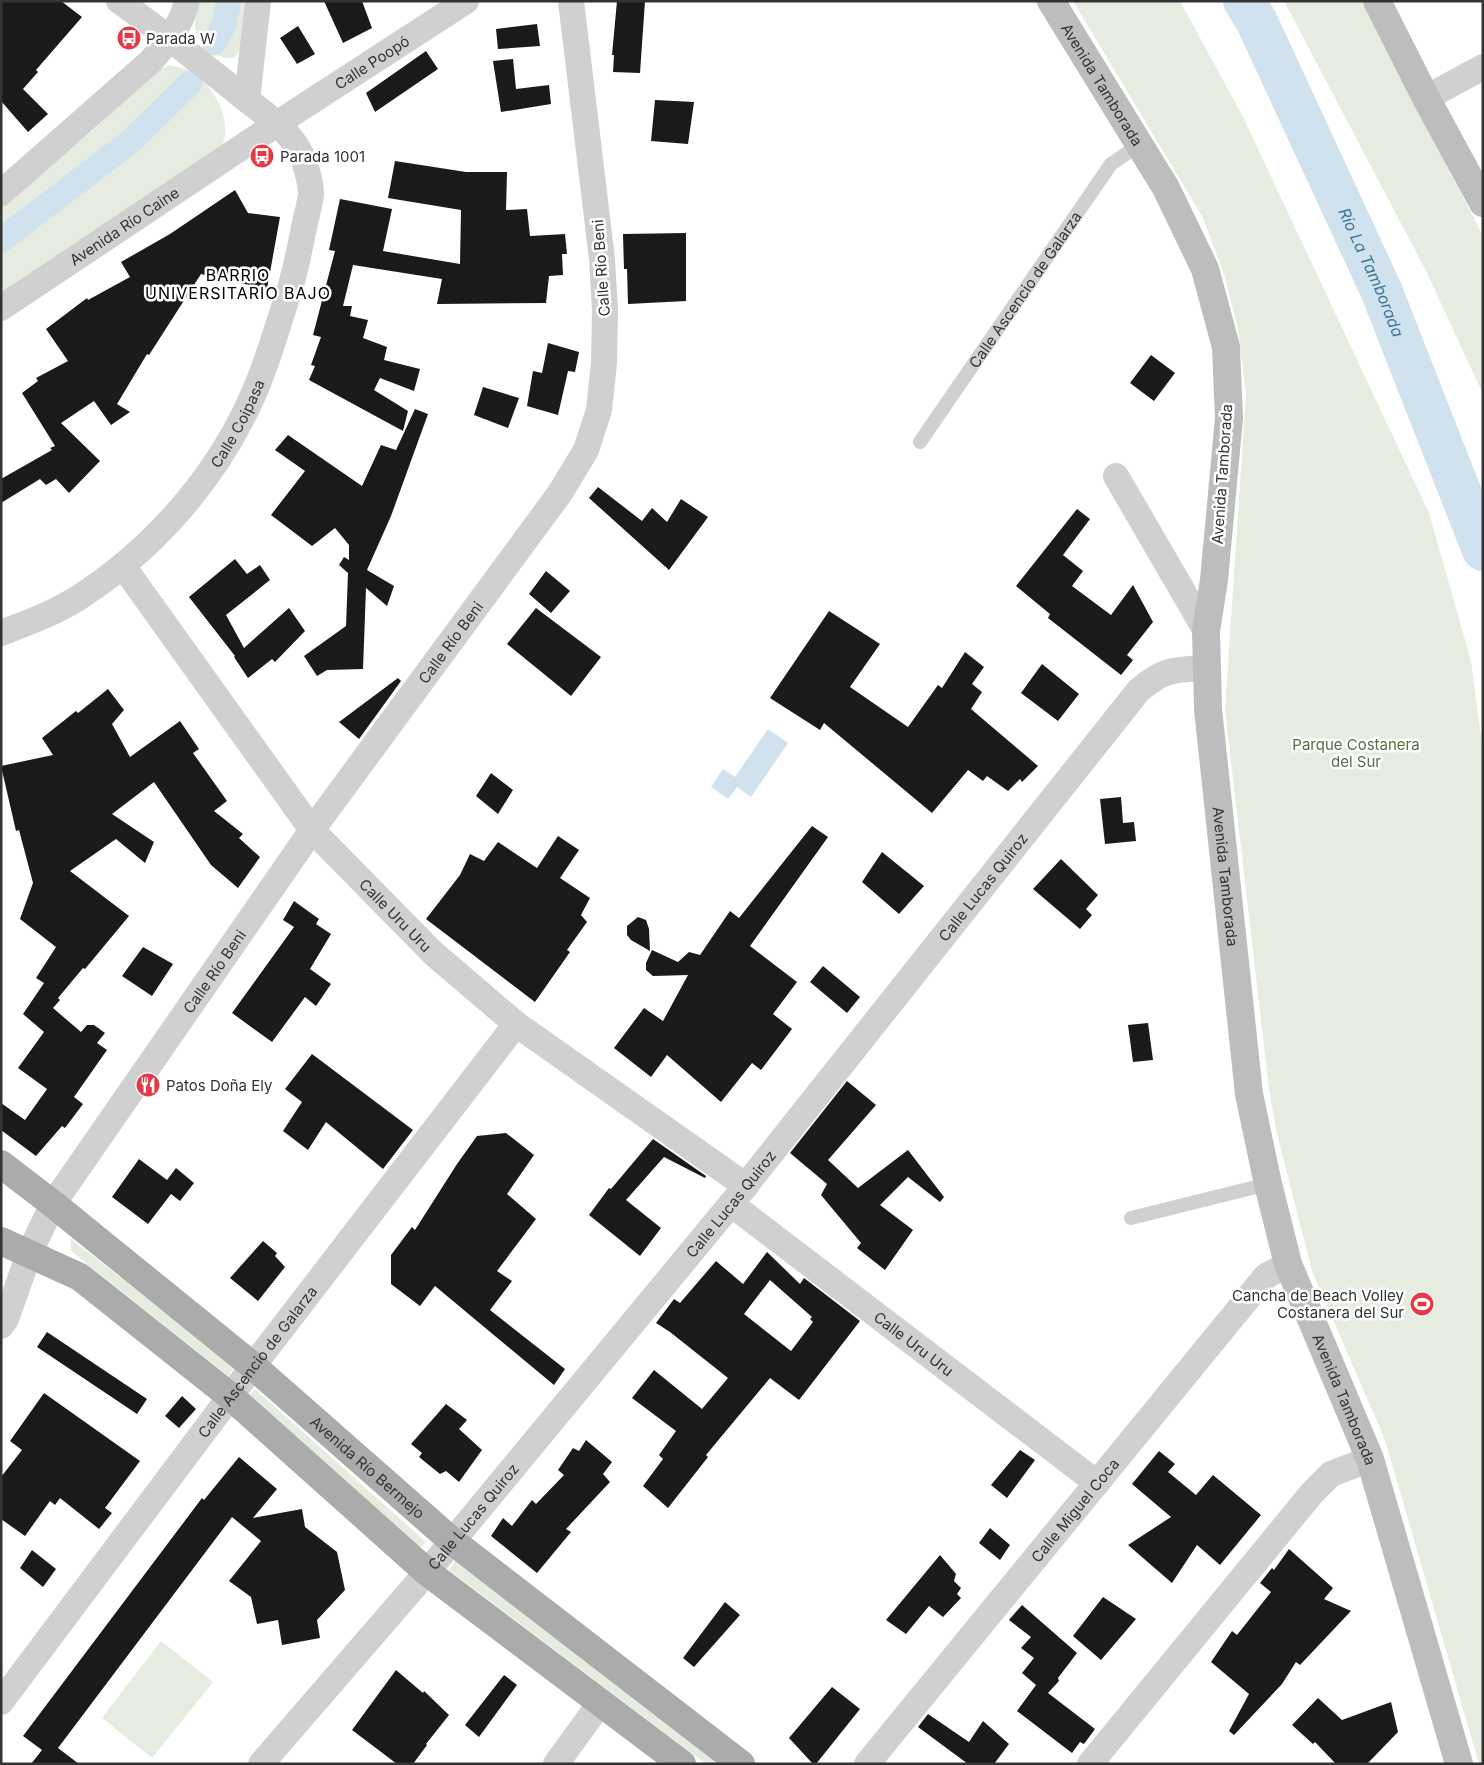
<svg xmlns="http://www.w3.org/2000/svg" width="1484" height="1765" font-family="Inter,sans-serif">
  <style>
    .green { fill: #e6ecdf }
    .water { fill: #cfe2ee }
    .lines { fill: none; stroke-linecap: round; stroke-linejoin: round }
    .canal { stroke: #cfe2ee; stroke-width: 25 }
    .river { stroke: #cfe2ee; stroke-width: 42 }
    .building { fill: #1a1a1a; fill-rule: evenodd }
    .service { stroke: #d0d0d0; stroke-width: 14 }
    .minor { stroke: #d0d0d0; stroke-width: 26 }
    .secondary { stroke: #bdbdbd; stroke-width: 28 }
    .primary { stroke: #ababab; stroke-width: 28 }
    .labels { text-anchor: middle; dominant-baseline: central; stroke-width: 5; stroke-linejoin: round; paint-order: stroke }
    .poi-label { font-size: 15px; fill: #333; stroke: #fff; text-anchor: start }
    .street-label { font-size: 15px; fill: #333; stroke: #fff }
    .park-label { font-size: 15px; fill: #56703f; stroke: #fff }
    .water-label { font-size: 16px; font-style: italic; fill: #3f7597; stroke: #fff }
    .neighbourhood-label { font-size: 16px; letter-spacing: 1px; fill: #000; stroke: #fff }
  </style>
  <rect width="100%" height="100%" fill="#fff"/>
  <!-- green -->
  <path class="green" d="M199,1H247L240,50L234,58C216,60 196,44 195,25C195,18 198,9 199,1Z
    M1073,1H1180L1243,117L1429,513L1471,661L1483,752V1764H1479L1385,1440L1312,1271L1277,1134L1269,1089L1225,710L1246,394L1238,329L1224,274L1202,216Z
    M1284,1H1362L1483,236V394L1425,269Z
    M169,65C175,67 182,67 188,70C212,82 234,120 222,146L1,293V206L93,130L157,71Z
    M71,1239L235,1366L228,1376L71,1251Z
    M255,1389L426,1542L420,1549L249,1395Z
    M455,1561L724,1764H706L449,1570Z
    M161,1641L213,1682L152,1758L102,1718Z"/>
  <!-- water -->
  <path class="water" d="M768,729L788,743L751,797L737,787L728,799L711,787L723,769L735,777Z"/>
  <g class="lines">
    <!-- canal -->
    <path class="canal" d="M214,43L224,24L229,1
      M1,240L130,142L190,83"/>
    <!-- river -->
    <path class="river" id="s1" d="M1244,1L1256,20L1381,290L1483,550"/>
  </g>
  <!-- building -->
  <path class="building" d="M1,1H61L82,17L36,70L38,72L23,89L48,114L28,132L1,101Z
    M324,1H362L372,28L343,43Z
    M617,1H645L640,73L613,72L614,55H612Z
    M537,24L540,46L498,49L496,29Z
    M298,26L315,54L297,64L280,38Z
    M426,51L438,69L375,112L366,93Z
    M513,59L516,89L549,85L551,104L501,112L493,61Z
    M655,100L694,102L688,144L651,141Z
    M395,161L466,172H507L506,210L527,209L530,236L565,234L567,254H562L563,275L549,276L546,303L437,304L442,279L353,265L343,306H352L350,316L368,320L363,338L387,347L384,360L420,369L414,391L380,378L374,390L408,411L403,431L309,380L315,366L311,365L321,337L313,335L335,251L329,250L340,199L392,209L383,251L460,264L461,210L388,198Z
    M235,190L248,213L280,217L267,289L201,274L149,355L147,354L117,404L130,412L111,425L94,401L61,423L100,461L69,493L56,479L46,485L40,479L1,503V479L52,450L50,448L55,446L22,393L38,381L36,378L68,361L46,329L87,298L88,300L130,277L121,262L170,234Z
    M686,233V301L628,304L627,269H624L623,234Z
    M548,343L579,352L575,372L568,371L558,415L527,406L533,371L542,373Z
    M1151,355L1175,373L1154,401L1130,383Z
    M483,387L519,398L508,428L474,415Z
    M415,409L428,414L391,516L367,570L394,586L387,606L366,588L363,669L327,670L317,676L304,656L346,626L348,573L339,565L344,557L349,560V545L335,528L312,546L271,515L305,471L275,450L288,435L362,486L381,445L396,450Z
    M598,487L642,521L652,508L667,522L681,499L708,517L669,570L589,498Z
    M1077,509L1090,519L1063,555L1083,571L1072,586L1111,615L1133,585L1153,622L1127,655L1133,660L1121,675L1048,618L1050,614L1016,586Z
    M235,559L247,574L260,565L270,580L226,615L244,648L289,608L305,631L275,662L272,659L248,678L234,657L235,656L189,597Z
    M546,571L570,591L551,613L529,594Z
    M536,608L601,657L571,696L507,644Z
    M829,611L880,644L850,687L908,727L938,685L942,688L965,652L984,667L972,684L982,692L971,709L1038,766L1022,782L1020,779L1008,791L987,776L983,781L968,770L932,813L824,723L820,730L770,698Z
    M1042,664L1079,694L1058,721L1021,693Z
    M398,678L401,681L359,739L339,722Z
    M108,689L124,710L112,724L130,757L180,721L199,749L193,753L227,801L214,811L243,834L239,838L260,857L238,888L211,865L154,782L112,814L154,842L145,863L116,839L70,871L129,916L85,969L83,968L58,998L60,1000L53,1008L81,1032L87,1025H94L105,1033L97,1043L107,1050L74,1097L83,1104L65,1128L62,1126L36,1156L1,1130V1103L25,1120L47,1089L18,1068L44,1032L23,1014L44,983L36,978L56,947L20,919L33,883L19,830L16,831L1,766L53,755L42,738L76,711L78,713Z
    M491,773L513,790L498,814L476,796Z
    M1121,797L1123,823L1134,822L1136,841L1105,844L1100,799Z
    M812,826L828,837L750,946L797,982L773,1014L792,1029L761,1070L752,1063L721,1102L667,1055L651,1077L614,1048L644,1008L663,1021L688,975L653,976L646,970V963L652,950L678,962L689,952L700,955L730,911L739,918Z
    M558,836L579,850L560,878L590,898L581,915L587,922L567,950L570,952L535,1002L426,919L460,875L470,854L484,861L498,842L537,868Z
    M882,852L924,886L899,914L862,882Z
    M1061,859L1098,895L1086,909L1092,915L1080,929L1033,889Z
    M294,901L319,919L316,924L331,934L310,969L331,984L316,1006L305,997L272,1042L232,1013L294,927L283,920Z
    M638,917L646,920L649,929L650,951L631,940L627,935V926Z
    M143,947L173,964L152,996L122,976Z
    M823,966L860,997L847,1013L810,982Z
    M1148,1023L1153,1060L1133,1062L1128,1025Z
    M312,1054L413,1130L383,1169L326,1122L308,1150L283,1131L302,1102L285,1089Z
    M847,1081L876,1105L828,1160L858,1188L908,1150L944,1197L940,1202L908,1177L880,1205L913,1230L885,1270L857,1248L861,1243L821,1195L827,1184L790,1153Z
    M506,1133L534,1155L507,1194L536,1219L497,1271L512,1281L490,1310L565,1369L554,1385L435,1286L420,1306L391,1284V1255L412,1227L415,1230L457,1164L477,1136Z
    M653,1139L706,1176L705,1178L664,1157L626,1200L661,1228L640,1256L589,1215L609,1188L611,1189Z
    M139,1159L167,1180L176,1168L194,1183L180,1201L171,1194L148,1224L112,1197Z
    M263,1241L277,1253L275,1256L285,1267L258,1301L230,1278Z
    M767,1252L800,1284L804,1278L860,1321L799,1400L770,1378L706,1455L708,1457L668,1508L643,1486L663,1459L659,1455L676,1431L632,1398L654,1370L702,1409L728,1378L670,1332L656,1323L674,1299L680,1303L716,1261L743,1284ZM770,1280L812,1317L810,1319L813,1322L791,1351L744,1314Z
    M47,1332L147,1399L137,1414L37,1347Z
    M44,1393L140,1461L105,1508L112,1513L99,1529L60,1498L55,1505L50,1501L25,1536L1,1519V1477L22,1450L10,1441Z
    M182,1396L196,1409L179,1428L165,1416Z
    M446,1404L467,1420L459,1429L482,1450L459,1482L446,1471L440,1474L419,1457L422,1453L411,1444Z
    M586,1440L612,1462L603,1474L610,1482L566,1529L571,1532L537,1573L491,1536L503,1518L512,1526L532,1500L536,1504L564,1475L558,1470L573,1448L579,1451Z
    M1020,1450L1035,1460L1007,1498L991,1485Z
    M1159,1451L1175,1464L1168,1472L1196,1495L1213,1475L1261,1515L1220,1565L1197,1545L1172,1583L1128,1545L1171,1517L1132,1484Z
    M239,1457L277,1489L253,1518L302,1509L305,1527L337,1552L345,1590L317,1620L320,1638L282,1645L278,1620L257,1624L251,1597L229,1581L261,1541L232,1517L58,1748L79,1764H31L42,1750L23,1736L202,1498L204,1500Z
    M990,1528L1010,1545L1000,1560L979,1543Z
    M1289,1549L1333,1588L1324,1599L1351,1611L1300,1665L1296,1662L1282,1684L1234,1735L1229,1731L1249,1694L1211,1662L1232,1631L1237,1635L1271,1592L1260,1583L1272,1568L1274,1570Z
    M32,1550L56,1569L43,1587L20,1568Z
    M940,1555L956,1574L954,1581L961,1588L957,1594L961,1598L943,1617L929,1606L906,1634L886,1620Z
    M1103,1597L1136,1619L1101,1660L1073,1636Z
    M725,1602L740,1615L694,1667L683,1658Z
    M1022,1605L1077,1653L1058,1678L1059,1681L1048,1693L1095,1729L1084,1744L1080,1742L1072,1753L1017,1711L1036,1685L1022,1673L1034,1658L1021,1648L1031,1637L1009,1620Z
    M396,1670L423,1693L424,1691L449,1715L426,1744L427,1745L413,1764H397L352,1730Z
    M504,1675L517,1685L479,1737L465,1725Z
    M832,1687L860,1709L816,1764H813L789,1738Z
    M1318,1698L1342,1720L1391,1702L1398,1732L1367,1764H1336L1315,1742L1313,1744L1292,1725Z
    M928,1714L969,1742L983,1721L1009,1744L994,1764H968L918,1727Z"/>
  <g class="lines">
    <!-- service -->
    <g class="service">
      <path id="s2" d="M920,442L1111,164L1139,145"/>
      <path d="M1131,1218L1268,1184"/>
    </g>
    <!-- minor -->
    <g class="minor">
      <path d="M1426,98L1483,67"/>
      <path d="M247,100L258,1"/>
      <path d="M1,193L151,61C167,43 181,26 187,1"/>
      <path id="s3" d="M1,308L278,123L466,1"/>
      <path d="M1116,476L1206,631"/>
      <path id="s4" d="M123,566L312,830L433,953L516,1024L746,1186"/>
      <path id="s5" d="M1,633C27,623 55,613 78,598C150,552 212,483 248,406C265,371 275,334 287,298C295,275 299,251 304,228C306,217 310,205 311,194C311,185 307,170 304,161C292,129 262,113 237,92C198,61 160,30 119,1"/>
      <path id="s6" d="M731,1204L1097,1483"/>
      <path id="s7" d="M1,1326L6,1319L29,1254L53,1204L312,830L560,493L586,450L599,410L604,363L605,310L602,259L571,1"/>
      <path id="s8" d="M1,1702L253,1366L516,1024"/>
      <path id="s9" d="M261,1764L427,1572L731,1204L1139,690C1166,668 1173,670 1207,668"/>
      <path d="M556,1764L601,1702"/>
      <path id="s10" d="M867,1764L1266,1276L1288,1264"/>
      <path d="M1090,1764L1312,1493L1331,1474L1370,1459"/>
    </g>
    <!-- secondary -->
    <g class="secondary">
      <path id="s11" d="M1051,1L1166,188L1205,269L1226,347L1229,418L1214,580L1206,631L1208,709L1249,1094L1268,1184L1288,1264L1370,1459L1459,1764"/>
      <path d="M1377,1L1426,98L1483,203"/>
    </g>
    <!-- primary -->
    <g class="primary">
      <path id="s12" d="M1,1164L53,1204L253,1366L452,1541L741,1764"/>
      <path d="M1,1241L80,1277L230,1396L427,1572L682,1764"/>
    </g>
  </g>
  <!-- icons -->
  <defs>
    <symbol id="bus-disc" viewBox="-11 -11 22 22"><circle r="9.5" fill="#e63946" stroke="#fff"/><path d="M-5-6H5V4H4V6H2V4H-2V6H-4V4H-5ZM-3.5-4V0h7V-4ZM-3.5 1.2v1.5H-2V1.2ZM2 1.2v1.5H3.5V1.2Z" fill="#fff"/></symbol>
    <symbol id="restaurant-disc" viewBox="-11 -11 22 22"><circle r="9.5" fill="#e63946" stroke="#fff"/><path d="M-5-6h1v4h1v-4h1v4h1v-4h1v5L-1.5 .5V6h-2V.5L-5-1ZM5-6V6H3V1.5H1.5Q1.5-4 5-6Z" fill="#fff"/></symbol>
    <symbol id="stadium-disc" viewBox="-11 -11 22 22"><circle r="9.5" fill="#e63946" stroke="#fff"/><path d="M0-5a6.5 5 0 1 0 0 10a6.5 5 0 1 0 0-10ZM-3.5-1.8h7v3.6h-7Z" fill="#fff"/></symbol>
  </defs>
  <g fill-rule="evenodd">
    <use href="#bus-disc" x="115" y="24" width="28" height="28"/>
    <use href="#bus-disc" x="248" y="142" width="28" height="28"/>
    <use href="#restaurant-disc" x="134" y="1071" width="28" height="28"/>
    <use href="#stadium-disc" x="1408" y="1290" width="28" height="28"/>
  </g>
  <g class="labels">
    <!-- poi labels -->
    <g class="poi-label">
      <text x="146" y="38">Parada W</text>
      <text x="280" y="156">Parada 1001</text>
      <text x="166" y="1085">Patos Doña Ely</text>
      <text x="1404" y="1295" text-anchor="end">Cancha de Beach Volley<tspan x="1404" dy="17">Costanera del Sur</tspan></text>
    </g>
    <!-- street labels -->
    <g class="street-label">
      <text stroke="none"><textPath href="#s3" startOffset="445">Calle Poopó</textPath></text>
      <text stroke="none"><textPath href="#s11" startOffset="98">Avenida Tamborada</textPath></text>
      <text stroke="none"><textPath href="#s3" startOffset="148">Avenida Río Caine</textPath></text>
      <text transform="translate(601 268) rotate(-94)">Calle Río Beni</text>
      <text stroke="none"><textPath href="#s2" startOffset="185">Calle Ascencio de Galarza</textPath></text>
      <text stroke="none"><textPath href="#s5" startOffset="324">Calle Coipasa</textPath></text>
      <text transform="translate(1222 474) rotate(-86)">Avenida Tamborada</text>
      <text stroke="none"><textPath href="#s7" startOffset="821">Calle Río Beni</textPath></text>
      <text stroke="none"><textPath href="#s11" startOffset="922">Avenida Tamborada</textPath></text>
      <text stroke="none"><textPath href="#s9" startOffset="1136">Calle Lucas Quiroz</textPath></text>
      <text stroke="none"><textPath href="#s4" startOffset="444">Calle Uru Uru</textPath></text>
      <text stroke="none"><textPath href="#s7" startOffset="416">Calle Río Beni</textPath></text>
      <text stroke="none"><textPath href="#s9" startOffset="731">Calle Lucas Quiroz</textPath></text>
      <text stroke="none"><textPath href="#s6" startOffset="230">Calle Uru Uru</textPath></text>
      <text stroke="none"><textPath href="#s8" startOffset="426">Calle Ascencio de Galarza</textPath></text>
      <text stroke="none"><textPath href="#s11" startOffset="1462">Avenida Tamborada</textPath></text>
      <text stroke="none"><textPath href="#s12" startOffset="476">Avenida Río Bermejo</textPath></text>
      <text stroke="none"><textPath href="#s10" startOffset="328">Calle Miguel Coca</textPath></text>
      <text stroke="none"><textPath href="#s9" startOffset="326">Calle Lucas Quiroz</textPath></text>
    </g>
    <!-- park labels -->
    <g class="park-label">
      <text x="1356" y="744">Parque Costanera<tspan x="1356" dy="17">del Sur</tspan></text>
    </g>
    <!-- water labels -->
    <g class="water-label">
      <text stroke="none"><textPath href="#s1" startOffset="300">Río La Tamborada</textPath></text>
    </g>
    <!-- neighbourhood labels -->
    <g class="neighbourhood-label">
      <text x="238" y="275">BARRIO<tspan x="238" dy="18">UNIVERSITARIO BAJO</tspan></text>
    </g>
  </g>
  <!-- border -->
  <rect width="1484" height="1765" fill="none" stroke="#333333" stroke-width="5"/>
</svg>
